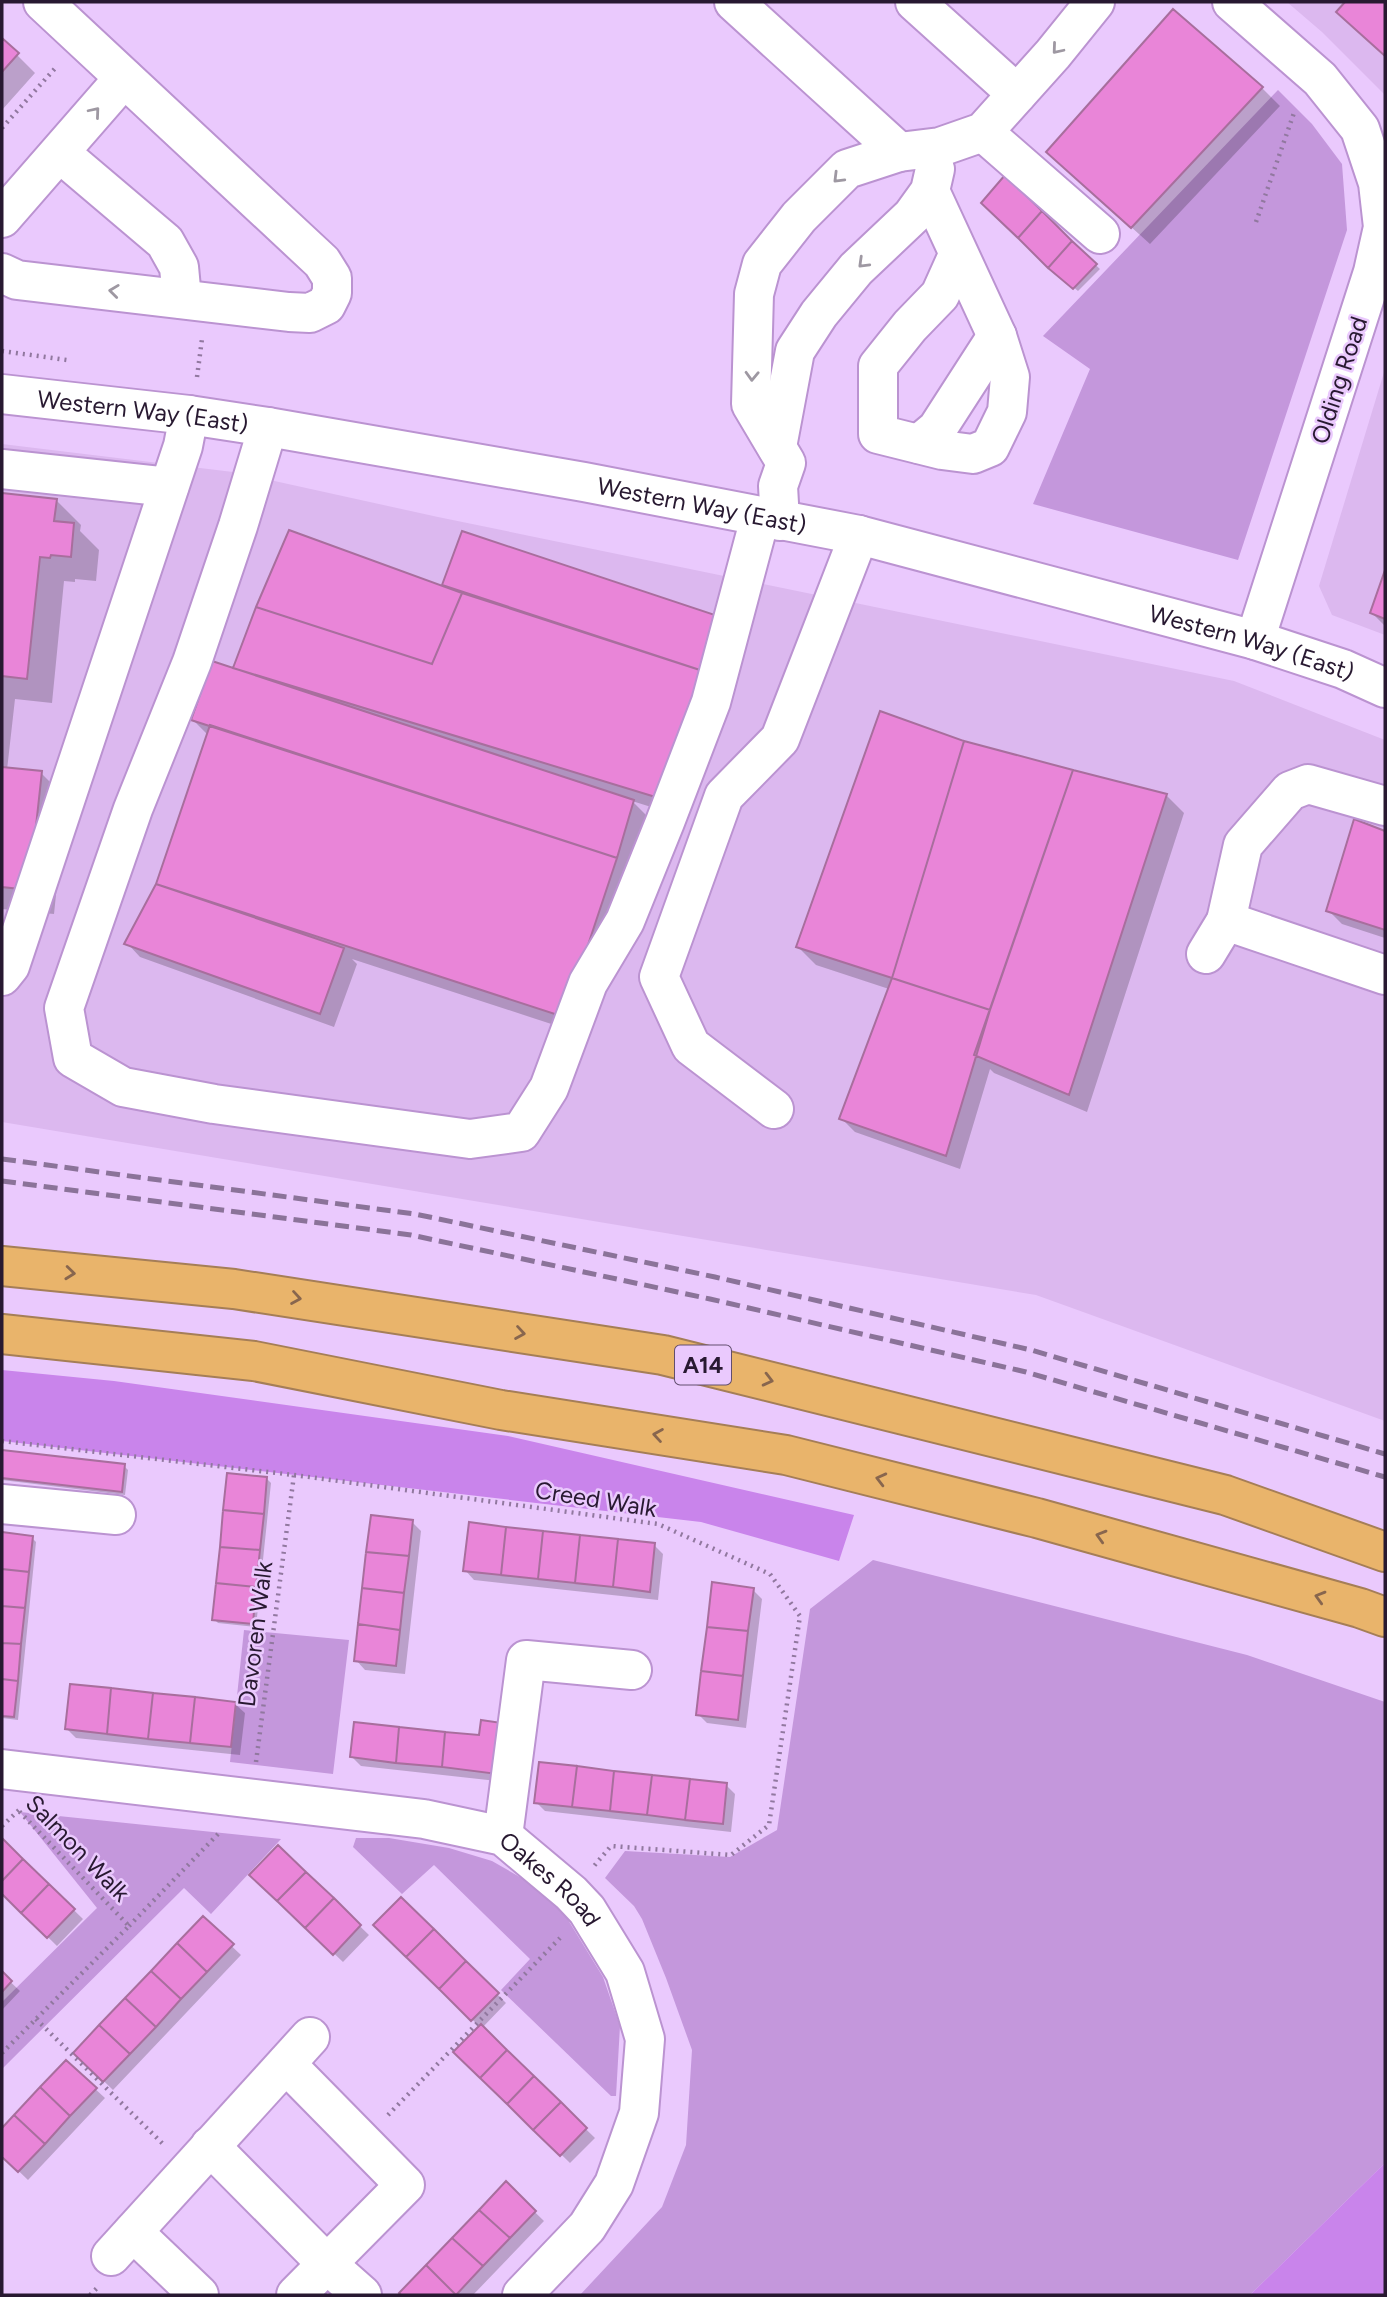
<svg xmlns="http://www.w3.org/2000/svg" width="1387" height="2297" font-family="Figtree,sans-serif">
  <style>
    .built { fill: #dcb8ef }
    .green { fill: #c497dc }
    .forest { fill: #c984eb }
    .shadow { fill: #0003 }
    .building { fill: #e985d8; stroke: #a86e9d; stroke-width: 2 }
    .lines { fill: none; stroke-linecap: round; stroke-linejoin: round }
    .minor-casing { stroke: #bb93d1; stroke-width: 42 }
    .highway-casing { stroke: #a57e57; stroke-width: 42 }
    .path { stroke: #91789f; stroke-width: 4.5; stroke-dasharray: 2 5; stroke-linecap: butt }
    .minor { stroke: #fff; stroke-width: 38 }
    .highway { stroke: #e9b46b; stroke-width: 38 }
    .rail { stroke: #8b7399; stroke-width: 5; stroke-dasharray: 14 7; stroke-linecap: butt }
    .oneway { stroke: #9e98a2 }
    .oneway2 { stroke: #88664e }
    .labels { text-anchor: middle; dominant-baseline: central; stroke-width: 5; stroke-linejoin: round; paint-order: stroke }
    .shield { fill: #eac9fd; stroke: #624e6e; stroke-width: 2 }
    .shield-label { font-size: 23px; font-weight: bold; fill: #281931 }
    .street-label { font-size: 24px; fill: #281931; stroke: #eac9fd }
  </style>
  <rect width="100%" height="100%" fill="#eac9fd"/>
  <!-- built -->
  <path class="built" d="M1287,2H1385V95L1322,32Z
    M1385,369V635L1332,615L1319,586Z
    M2,444L233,472L438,517L1234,681L1385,740V1421L1036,1295L2,1122Z"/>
  <!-- green -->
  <path class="green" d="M1278,90L1312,124L1342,164L1347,230L1238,560L1033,504L1090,369L1043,336Z
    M873,1560L1247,1655L1385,1702V2163L1250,2295H580L662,2207L686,2145L692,2050L666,1978L642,1919L634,1906L605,1878L625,1851L730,1857L777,1830L810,1609Z
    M244,1630L349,1640L333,1774L230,1762Z
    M20,1812L281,1839L211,1914L184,1888L2,2069V2002L97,1908Z
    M356,1838H389L449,1848L492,1861L525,1880L562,1910L603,1977L620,2026L616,2096H611L501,1990L530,1959L434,1865L402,1894L353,1847Z"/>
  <!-- forest -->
  <path class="forest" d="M2,1370L114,1381L508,1436L854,1515L839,1561L701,1522L2,1441Z
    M1385,2163V2295H1250Z"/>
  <!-- shadow -->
  <path class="shadow" d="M2,40L35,73L2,110Z
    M1262,88L1280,106L1150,244L1048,152Z
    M1072,243L1100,269L1078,291L1059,275Z
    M2,494L56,500L81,525L80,531L99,550L96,581L75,579V582L64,581L52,703L15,699L7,770L41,773L66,798L54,914L2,909Z
    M463,533L726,620L680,816L632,801L651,820L582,1034L352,959L357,964L334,1027L140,957L127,943L162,888L158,884L208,735L193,720L234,670L443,588Z
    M1385,575V626L1372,613Z
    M963,742L1166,795L1184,813L1087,1112L994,1073L990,1069L960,1169L855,1132L841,1118L889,989L816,965L798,947Z
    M1355,821L1385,833V938L1342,924L1328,910Z
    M2,1451L124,1466L128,1470L125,1495L2,1480Z
    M267,1479L271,1483L256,1627L218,1623L214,1619Z
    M412,1522L421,1531L405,1674L365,1670L356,1660Z
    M2,1534L32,1538L36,1542L18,1720L2,1718Z
    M654,1545L663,1554L658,1600L474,1580L465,1570Z
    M753,1590L762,1599L746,1728L707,1723L698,1714Z
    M235,1704L245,1713L240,1755L76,1738L67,1729Z
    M481,1737L506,1782L361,1766L352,1757Z
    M726,1785L735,1794L731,1832L545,1811L536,1802Z
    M2,1840L83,1919L57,1946L2,1892Z
    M278,1847L369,1935L343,1962L252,1875Z
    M401,1899L506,2003L482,2028L595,2138L570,2163L456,2052L480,2027L376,1925Z
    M203,1919L241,1955L113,2090L75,2053Z
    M2,1974L20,1991L2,2010Z
    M66,2062L105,2098L28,2180L2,2155V2131Z
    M506,2184L544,2221L473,2295H403L401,2293Z"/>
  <!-- building -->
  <path class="building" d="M1345,2H1385V56L1336,12Z
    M1173,9L1263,87L1131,228L1046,152Z
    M2,38L19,53L2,72Z
    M1005,175L1042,211L1018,238L981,203Z
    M1042,211L1072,241L1048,268L1018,238Z
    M1072,241L1097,264L1073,289L1048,268Z
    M2,493L57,499L54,521L74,523L71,557L51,555L50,558L40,557L27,679L2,676Z
    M289,530L462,593L432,664L256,607Z
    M462,531L727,619L706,672L442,585Z
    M1385,570V619L1370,613Z
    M462,593L706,672L662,799L233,668L256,607L432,664Z
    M212,661L634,800L617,858L191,720Z
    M880,711L964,741L892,978L796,947Z
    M210,725L617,858L564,1017L156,884Z
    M964,741L1073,770L990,1010L892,978Z
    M2,767L42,771L29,890L2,887Z
    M1073,770L1167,794L1069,1095L974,1055Z
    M1354,819L1385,831V930L1326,911Z
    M156,884L344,948L320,1014L124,944Z
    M892,978L990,1010L946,1156L839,1119Z
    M2,1450L125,1464L122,1492L2,1478Z
    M227,1473L267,1477L264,1514L223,1510Z
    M223,1510L264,1514L260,1550L220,1547Z
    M371,1515L413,1520L409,1556L366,1552Z
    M469,1522L506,1527L501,1575L463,1571Z
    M506,1527L543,1531L538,1579L501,1575Z
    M543,1531L580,1535L575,1583L538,1579Z
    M2,1532L33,1536L29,1572L2,1569Z
    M580,1535L618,1539L613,1587L575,1583Z
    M618,1539L655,1543L650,1592L613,1587Z
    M220,1547L260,1550L256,1587L216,1583Z
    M366,1552L409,1556L404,1593L362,1588Z
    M2,1569L29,1572L25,1608L2,1606Z
    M712,1582L754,1588L748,1631L707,1627Z
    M216,1583L256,1587L253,1624L212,1620Z
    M362,1588L404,1593L400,1630L358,1624Z
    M2,1606L25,1608L21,1644L2,1643Z
    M358,1624L400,1630L396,1666L354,1661Z
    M707,1627L748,1631L743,1676L701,1671Z
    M2,1643L21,1644L18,1681L2,1679Z
    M701,1671L743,1676L738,1720L696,1715Z
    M2,1679L18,1681L14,1717L2,1716Z
    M70,1684L111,1688L107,1734L65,1729Z
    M111,1688L153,1693L148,1739L107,1734Z
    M153,1693L195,1697L190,1743L148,1739Z
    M195,1697L236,1702L231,1747L190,1743Z
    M481,1720L502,1723L497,1774L442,1767L445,1732L479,1735Z
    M354,1722L399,1727L396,1763L350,1757Z
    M399,1727L445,1732L442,1767L396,1763Z
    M539,1762L577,1766L572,1807L534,1803Z
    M577,1766L614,1771L610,1811L572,1807Z
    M614,1771L652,1775L647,1815L610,1811Z
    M652,1775L690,1779L685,1820L647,1815Z
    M690,1779L727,1783L723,1824L685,1820Z
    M2,1838L23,1859L2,1881Z
    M278,1845L306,1872L277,1901L249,1875Z
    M23,1859L49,1884L21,1913L2,1894V1881Z
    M306,1872L334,1898L305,1928L277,1901Z
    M49,1884L75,1909L47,1938L21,1913Z
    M401,1897L434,1929L406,1957L373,1925Z
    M334,1898L361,1925L333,1955L305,1928Z
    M203,1916L234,1944L207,1972L177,1943Z
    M434,1929L466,1961L439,1989L406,1957Z
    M177,1943L207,1972L181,1999L151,1971Z
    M466,1961L499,1993L471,2021L439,1989Z
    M2,1971L12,1981L2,1992Z
    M151,1971L181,1999L156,2027L125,1998Z
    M125,1998L156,2027L130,2054L99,2025Z
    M481,2024L507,2050L480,2078L453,2052Z
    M99,2025L130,2054L103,2082L73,2053Z
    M507,2050L534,2076L507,2104L480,2078Z
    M66,2060L97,2088L70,2116L40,2087Z
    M534,2076L561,2102L533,2130L507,2104Z
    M40,2087L70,2116L45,2144L14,2115Z
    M561,2102L587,2128L560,2156L533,2130Z
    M14,2115L45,2144L18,2172L2,2157V2128Z
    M506,2181L536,2211L510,2238L479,2210Z
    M479,2210L510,2238L483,2266L452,2238Z
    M452,2238L483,2266L456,2295L426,2265Z
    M426,2265L456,2295H401L399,2293Z"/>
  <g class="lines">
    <defs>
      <g id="minor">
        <path d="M734,2L899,152"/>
        <path d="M915,2L1017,94"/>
        <path d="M1232,2L1320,79L1360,129L1378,183L1383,227L1373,272L1255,640"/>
        <path d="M983,132L1100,234"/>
        <path d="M60,153L165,242L179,267L182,299"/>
        <path d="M930,191L997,336L1010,377L1007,412L990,447L973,454L942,450L878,434V366L910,326L940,295L958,255"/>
        <path d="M2,218L124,78"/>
        <path d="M2,273L17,280L289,312L310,313L326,305L332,293V278L322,262L43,2"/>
        <path id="s1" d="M2,394L189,415L268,427L584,482L859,535L1255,640L1343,669L1385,688"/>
        <path d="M268,427L238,526L192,662L133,809L64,1008L73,1058L123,1087L214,1104L470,1139L521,1132L549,1088L588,983L625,921L665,822L711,702L760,518"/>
        <path d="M919,444L937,429L997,336"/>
        <path d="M777,447L795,351L819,314L856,269L912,216L930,191L935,169"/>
        <path d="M2,469L169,487"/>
        <path d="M780,521L778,486L786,463L751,404L754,294L762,264L799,217L847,169L899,152L940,147L983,132L1053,54L1095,2"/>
        <path d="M1226,921L1243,845L1290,791L1308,784L1385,806"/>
        <path d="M1206,954L1226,921L1385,975"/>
        <path d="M2,976L10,966L183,446L189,415"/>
        <path d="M774,1109L691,1046L659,977L724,796L780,739L859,535"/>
        <path d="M2,1504L116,1515"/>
        <path id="s2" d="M2,1769L424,1819L503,1836L571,1893L587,1910L625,1972L645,2039L639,2113L614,2184L587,2227L522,2295"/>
        <path d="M503,1836L526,1660L632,1670"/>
        <path d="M286,2064L405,2185L296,2295"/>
        <path d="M210,2146L327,2264L362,2295"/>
        <path d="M133,2232L199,2295"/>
        <path d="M111,2256L310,2037"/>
      </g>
      <path id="highway" d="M2,1266L234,1289L663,1355L1225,1495L1385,1552
        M2,1334L254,1361L501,1410L786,1455L1037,1518L1360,1608L1385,1617"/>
    </defs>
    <!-- minor casing -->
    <use href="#minor" class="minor-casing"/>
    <!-- highway casing -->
    <use href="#highway" class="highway-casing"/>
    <!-- path -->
    <path class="path" d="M2,128L57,66
      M1256,222L1295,110
      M2,351L67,360
      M197,377L202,339
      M2,1441L294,1475L658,1524L770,1574L800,1616L769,1825L731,1855L611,1846L594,1866
      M256,1762L294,1475
      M2,1826L19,1810
      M129,1926L218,1834
      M36,2019L163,2144
      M2,2053L129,1926L17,1809
      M388,2115L560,1938
      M90,2295L97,2288"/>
    <!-- minor -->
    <use href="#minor" class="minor"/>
    <!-- highway -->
    <use href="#highway" class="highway"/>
    <!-- rail -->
    <path class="rail" d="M2,1159L415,1214L715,1277L1031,1350L1385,1454
      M2,1181L411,1235L710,1299L1026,1372L1385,1477"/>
  </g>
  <!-- one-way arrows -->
  <defs><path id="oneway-chevron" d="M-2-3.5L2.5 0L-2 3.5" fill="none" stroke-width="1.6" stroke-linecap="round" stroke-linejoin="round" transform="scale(1.75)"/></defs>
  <g class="oneway">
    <use href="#oneway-chevron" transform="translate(1057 49) rotate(130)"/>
    <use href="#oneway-chevron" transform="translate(95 112) rotate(-50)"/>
    <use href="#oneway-chevron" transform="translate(838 178) rotate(135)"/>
    <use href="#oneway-chevron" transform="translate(863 263) rotate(136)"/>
    <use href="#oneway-chevron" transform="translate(114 291) rotate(-173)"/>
    <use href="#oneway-chevron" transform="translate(752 376) rotate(92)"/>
  </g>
  <g class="oneway2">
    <use href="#oneway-chevron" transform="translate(70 1273) rotate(6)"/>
    <use href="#oneway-chevron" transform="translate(296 1298) rotate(9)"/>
    <use href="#oneway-chevron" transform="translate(520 1333) rotate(9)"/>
    <use href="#oneway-chevron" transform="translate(768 1380) rotate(14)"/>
    <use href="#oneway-chevron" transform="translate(658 1435) rotate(-171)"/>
    <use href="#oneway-chevron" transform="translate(881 1479) rotate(-166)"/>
    <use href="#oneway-chevron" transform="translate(1101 1536) rotate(-164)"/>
    <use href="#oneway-chevron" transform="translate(1320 1597) rotate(-164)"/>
  </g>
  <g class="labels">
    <!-- shield labels -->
    <rect class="shield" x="675" y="1345.5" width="56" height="39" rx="5"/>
    <g class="shield-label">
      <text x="703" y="1365">A14</text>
    </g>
    <!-- street labels -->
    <g class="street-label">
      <text transform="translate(1339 380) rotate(-72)">Olding Road</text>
      <text stroke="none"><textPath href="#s1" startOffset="142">Western Way (East)</textPath></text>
      <text stroke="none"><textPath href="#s1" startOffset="709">Western Way (East)</textPath></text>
      <text stroke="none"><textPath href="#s1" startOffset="1276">Western Way (East)</textPath></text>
      <text transform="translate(596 1499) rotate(9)">Creed Walk</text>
      <text transform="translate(255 1634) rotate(-83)">Davoren Walk</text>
      <text transform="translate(78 1848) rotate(46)">Salmon Walk</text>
      <text stroke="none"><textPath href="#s2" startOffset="570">Oakes Road</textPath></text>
    </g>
  </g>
  <!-- border -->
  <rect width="1387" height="2297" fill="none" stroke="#281931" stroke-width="7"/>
</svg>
